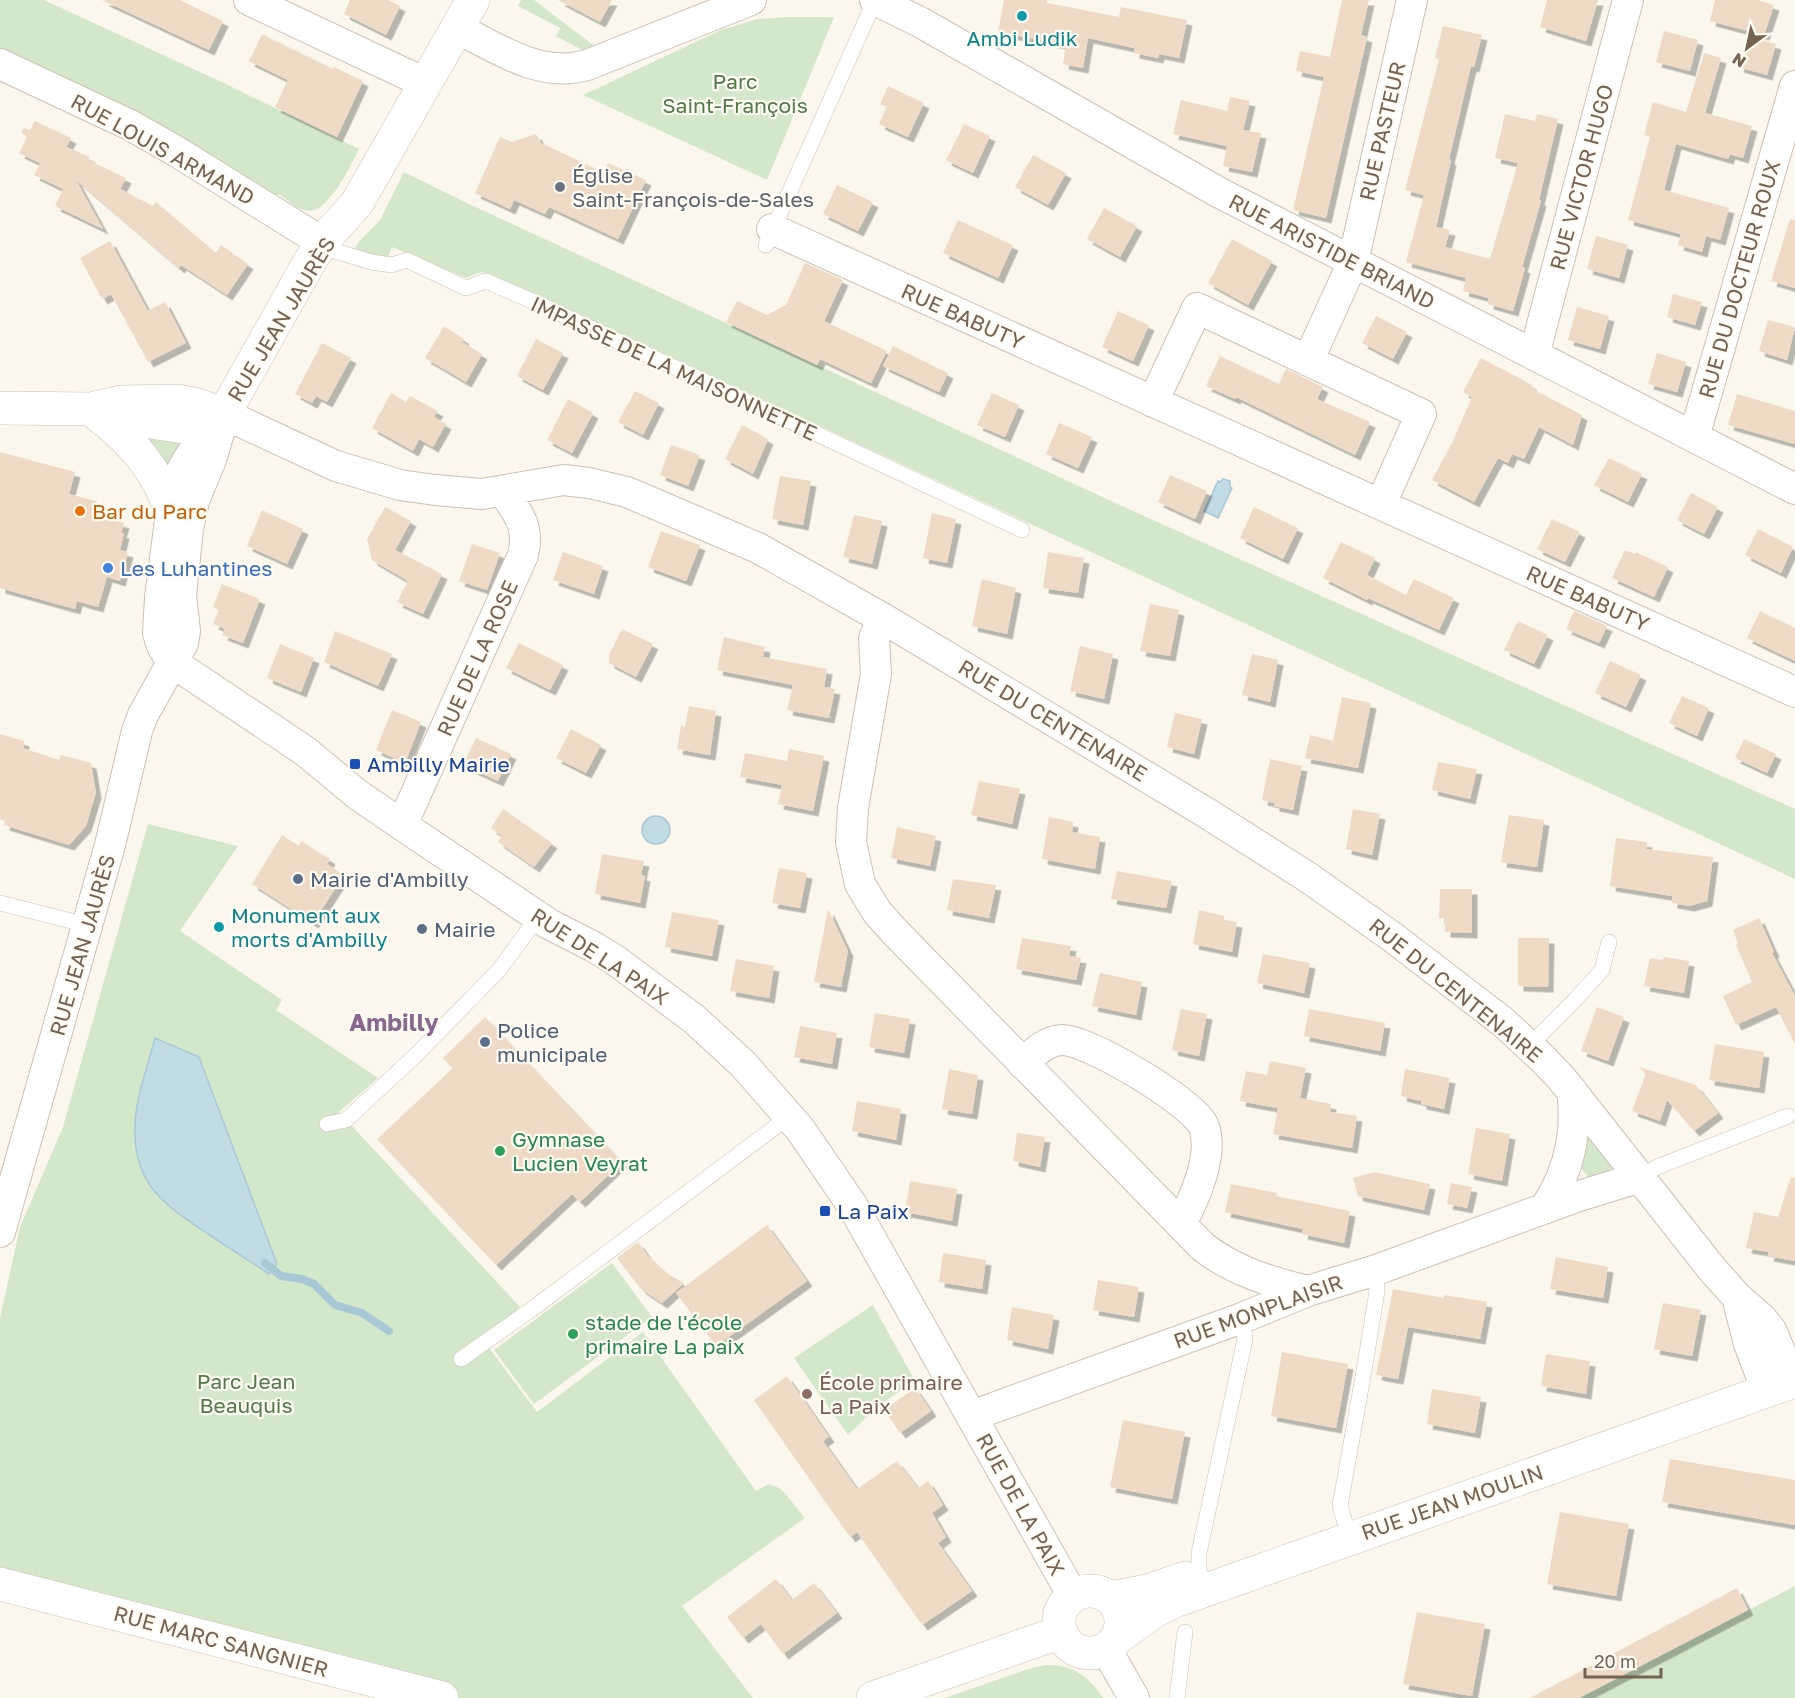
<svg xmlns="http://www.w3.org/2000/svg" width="1795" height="1698" font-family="'Golos Text',sans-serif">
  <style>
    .green { fill: #d3e8ca }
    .water { fill: #c1dbe4; stroke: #a8c8d5; stroke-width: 1.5 }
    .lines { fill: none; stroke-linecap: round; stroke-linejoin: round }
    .stream { stroke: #a8c8d5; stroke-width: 8 }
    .building { fill: #efdbc5; filter: url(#shadow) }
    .lane-casing { stroke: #cdc1b2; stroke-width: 16 }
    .street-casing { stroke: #cdc1b2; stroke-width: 32 }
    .secondary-casing { stroke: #cfc2b0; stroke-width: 34 }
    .lane { stroke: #fff; stroke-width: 15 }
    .street { stroke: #fff; stroke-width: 30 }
    .secondary { stroke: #fff; stroke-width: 33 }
    .culture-dot { fill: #0f9aa8; stroke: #fefbf2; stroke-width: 2 }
    .worship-dot { fill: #6b7280; stroke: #fefbf2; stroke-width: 2 }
    .food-dot { fill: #e8710a; stroke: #fefbf2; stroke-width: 2 }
    .shop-dot { fill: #3f7fe0; stroke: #fefbf2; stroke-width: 2 }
    .transit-dot { fill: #1a4fb4; stroke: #fefbf2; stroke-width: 2 }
    .service-dot { fill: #5c6f8a; stroke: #fefbf2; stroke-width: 2 }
    .leisure-dot { fill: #2e9e5b; stroke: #fefbf2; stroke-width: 2 }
    .education-dot { fill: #8d6e63; stroke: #fefbf2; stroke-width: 2 }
    .labels { text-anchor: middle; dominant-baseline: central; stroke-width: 4.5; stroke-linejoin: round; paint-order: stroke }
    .culture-label { font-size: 21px; fill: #0d838f; stroke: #fefbf2 }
    .park-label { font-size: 21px; fill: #517949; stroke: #fefbf2 }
    .street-label { font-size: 21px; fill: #756250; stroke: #fefbf2 }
    .worship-label { font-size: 21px; fill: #5b616d; stroke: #fefbf2; text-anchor: start }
    .food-label { font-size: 21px; fill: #c56008; stroke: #fefbf2; text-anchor: start }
    .shop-label { font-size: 21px; fill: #366cbe; stroke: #fefbf2; text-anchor: start }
    .transit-label { font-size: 21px; fill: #164399; stroke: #fefbf2; text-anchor: start }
    .service-label { font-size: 21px; fill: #4e5e75; stroke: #fefbf2; text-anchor: start }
    .leisure-label { font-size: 21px; fill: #27864d; stroke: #fefbf2; text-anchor: start }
    .education-label { font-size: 21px; fill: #785e54; stroke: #fefbf2; text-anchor: start }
    .quarter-label { font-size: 24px; font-weight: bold; fill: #886890; stroke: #fefbf2 }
  </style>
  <defs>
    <filter id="shadow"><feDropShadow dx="5.5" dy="5.5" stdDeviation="0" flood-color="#0004"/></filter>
  </defs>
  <rect width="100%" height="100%" fill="#fbf7ec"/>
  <!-- green -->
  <path class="green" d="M0,0H44L226,84L359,149C351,165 329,212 308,211C298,210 287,200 279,194L275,198L232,168L189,143L0,51Z
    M521,0H534L597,48L586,52L556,36L560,28L518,6Z
    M790,17H834L767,180L583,95L721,30L757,19Z
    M404,172L469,204L1124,507L1795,809V879L628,337L482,272L466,278L392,247L388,257L354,251L357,244L380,220Z
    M133,432L185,435L169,476Z
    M148,824L238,846L180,931L282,1000L276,1010L378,1078L339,1112L520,1307L487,1345L537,1412L643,1332L756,1491L769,1484L779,1488L783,1491L805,1518L682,1606L753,1698H442L0,1584V1318L20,1227L63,1127Z
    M1592,1130L1619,1169L1589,1178L1576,1161L1579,1133Z
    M612,1263L652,1317L534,1404L494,1350Z
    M873,1305L915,1381L878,1406L848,1435L794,1358Z
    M1795,1586V1698H1583L1582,1696Z
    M1046,1665C1072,1664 1090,1677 1103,1698H945L1028,1669Z"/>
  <!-- water -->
  <path class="water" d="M1223,479L1230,481V487L1232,488L1218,518L1204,511L1218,481L1220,482Z
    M642 830a14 14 0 1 1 28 0a14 14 0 1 1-28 0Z
    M155,1038L199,1057L277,1264L269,1274C249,1261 228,1247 208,1234C165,1205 133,1185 135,1127C135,1100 148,1065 155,1038Z"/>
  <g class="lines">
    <!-- stream -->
    <path class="stream" d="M265,1263L281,1276L302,1279L314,1284L335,1305L362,1313L389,1331"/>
  </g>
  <!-- building -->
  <path class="building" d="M102,0H180L223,21L209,50Z
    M350,0H388L400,6L386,35L344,14Z
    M558,0H612L600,22Z
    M1004,0H1047V3L1119,17L1121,7L1187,20L1179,58L1159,54L1158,58L1134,53V48L1088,38L1083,68L1063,64L1066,45L998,32Z
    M1342,0H1369L1361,35L1367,37L1326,218L1293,210L1324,77L1296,71L1300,51L1330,57Z
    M1547,0H1598L1586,41L1540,27Z
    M1715,0H1758L1774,5L1764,35L1710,21Z
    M1443,26L1482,35L1474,67L1471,66L1449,159L1451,160L1436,227L1450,230L1445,247L1490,259L1518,163L1495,158L1505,114L1535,121L1537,114L1558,119L1539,200L1541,201L1522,267L1525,268L1513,311L1488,304L1489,298L1463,291L1466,278L1406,262L1424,195L1405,190L1439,59L1435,58Z
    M1664,31L1698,40L1690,71L1656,62Z
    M262,34L333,69L334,67L363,81L337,137L275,107L288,80L249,61Z
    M1746,36L1776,44L1767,75L1738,67Z
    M1704,53L1721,58L1705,113L1752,126L1743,158L1730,154L1728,159L1676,144L1664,190L1729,208L1720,240L1706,236L1702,252L1678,245L1681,234L1628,220L1650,137L1644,135L1653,102L1686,112Z
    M888,86L924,103L908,137L879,124L887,107L880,104Z
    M1230,97L1250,101L1243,130L1261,133L1252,172L1223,166L1227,146L1173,134L1181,100L1227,111Z
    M35,121L71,138L66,147L90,157L88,160L126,178L120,189L153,206L156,202L216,253L221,245L248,264L227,295L181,265L179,268L76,180L103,229L55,206L63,189L34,175L40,163L19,153L27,137L21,132L24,128L30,130Z
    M964,124L990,136L973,173L946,160Z
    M536,134L541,143L603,172L608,163L646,180L618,239L549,207L545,214L514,200L510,209L475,193L500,137L512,142Z
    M1033,155L1066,173L1048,205L1015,187Z
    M837,185L873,202L858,231L823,214Z
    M1104,208L1137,226L1120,257L1087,239Z
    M1790,219L1795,220V288L1771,281Z
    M958,220L1013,245L998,278L943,253Z
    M1596,236L1628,245L1619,278L1587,269Z
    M1232,239L1272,261L1248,305L1208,283Z
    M110,241L148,311L165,302L186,343L148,362L111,294L102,299L80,258Z
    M805,263L843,280L824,321L887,351L871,383L820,359L817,365L726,322L737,301L767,315L786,305Z
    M1673,294L1702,302L1695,325L1667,317Z
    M1577,307L1609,316L1600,349L1568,340Z
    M1118,311L1149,325L1133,361L1102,347Z
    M1376,316L1407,332L1393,359L1362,343Z
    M1768,320L1795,327L1787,360L1759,351Z
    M444,326L464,339L462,342L482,354L466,382L425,358Z
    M536,339L563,353L543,390L517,376Z
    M322,343L351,358L327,402L316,396L312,403L295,394Z
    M893,346L948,373L939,392L883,366Z
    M1657,353L1686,362L1677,392L1648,384Z
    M1220,356L1279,384L1286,369L1323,387L1317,399L1370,422L1355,455L1236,397L1235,399L1206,386Z
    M1481,358L1532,385L1531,388L1582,415L1573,445L1539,427L1524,459L1512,454L1508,463L1498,458L1474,502L1432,480L1452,443L1472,397L1463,392Z
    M635,391L659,403L643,435L618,422Z
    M391,393L406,402L410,396L438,411L434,417L446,424L433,447L419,439L413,451L372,428Z
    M992,393L1019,405L1005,437L977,425Z
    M1737,394L1795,411V444L1728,425Z
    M568,399L593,413L572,453L547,440Z
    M1059,423L1092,437L1078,468L1046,454Z
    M742,425L768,439L753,474L725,459Z
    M671,445L700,455L688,486L660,475Z
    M0,452L75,472L69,494L96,501L110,519L124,523L121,533H124L120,550L128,552L120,581L107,577L98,607L77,601L75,609L0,588Z
    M1609,458L1642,474L1628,502L1594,485Z
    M1170,475L1207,491L1195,519L1158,502Z
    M780,476L811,481L803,525L772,519Z
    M1691,493L1718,507L1704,534L1677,520Z
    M385,507L411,521L395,550L442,574L423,614L397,602L408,581L372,560L367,539Z
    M1254,507L1298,528L1283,559L1240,538Z
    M262,510L303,529L287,564L247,546Z
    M932,513L956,519L947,563L923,558Z
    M854,515L882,521L872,564L843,557Z
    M1552,519L1580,532L1565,562L1537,549Z
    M1758,529L1793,547L1781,573L1745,555Z
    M661,531L700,545L686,581L648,567Z
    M1341,542L1375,558L1367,575L1406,595L1414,579L1454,598L1439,630L1368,598L1367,600L1323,578Z
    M472,544L500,553L487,590L459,581Z
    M1625,550L1635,554L1636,552L1668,567L1654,597L1612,578Z
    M563,552L603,566L594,594L553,580Z
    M1048,552L1084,558L1078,593L1043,588Z
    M982,579L1016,588L1007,634L972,626Z
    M222,584L260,599L243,643L222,635L225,629L213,624L219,610L213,607Z
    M1150,604L1179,610L1170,656L1140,651Z
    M1574,611L1607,626L1599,643L1566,629Z
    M1760,611L1795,628V661L1747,638Z
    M1518,621L1548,635L1534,664L1504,650Z
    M622,629L653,644L636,677L609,663V655Z
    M335,631L392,654L378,686L324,662Z
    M724,637L765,647L763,657L827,669L824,687L835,689L829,718L787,710L793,685L717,670Z
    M519,643L563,665L550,690L506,668Z
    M280,644L314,658L301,692L267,678Z
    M1080,646L1113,654L1104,699L1070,691Z
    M1252,654L1278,660L1270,702L1242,695Z
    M1610,661L1641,675L1626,707L1595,693Z
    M1682,696L1709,708L1697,736L1669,723Z
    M1342,697L1371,703L1358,768L1305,758L1310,735L1333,741Z
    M689,706L716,711L710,755L677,749L681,726L685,727Z
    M392,710L421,722L405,763L376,750Z
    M1175,713L1202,719L1194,754L1167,747Z
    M571,729L601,745L586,773L556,758Z
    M0,734L24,741L23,748L59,760L61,755L91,763L96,793L86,826L69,845L4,825L5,821L0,819Z
    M476,738L511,754L498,781L463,765Z
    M1744,739L1776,754L1767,773L1735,758Z
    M789,749L824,756L813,811L778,804L782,785L740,777L745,753L787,761Z
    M1270,759L1302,766L1293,810L1274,806V803L1262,800Z
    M1438,762L1477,769L1470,799L1432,790Z
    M979,781L1020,789L1012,824L971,815Z
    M503,809L552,843L534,867L498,842L502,836L491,828Z
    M1353,809L1380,814L1372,855L1346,849Z
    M1509,815L1544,820L1537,867L1501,862Z
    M1049,817L1073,822L1072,832L1100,837L1095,869L1042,859Z
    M897,827L936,836L930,866L891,858Z
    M282,835L299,846L301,841L330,859L327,864L344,875L313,923L252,884Z
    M1616,838L1647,842L1646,849L1713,857L1707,901L1689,906L1672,903V896L1610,886Z
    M602,854L644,861L641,875L645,876L640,903L595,894Z
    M779,868L807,873L800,908L772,903Z
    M1117,871L1172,881L1166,908L1111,899Z
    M953,879L996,885L989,918L947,910Z
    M1440,889H1472V933L1445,932V918H1439Z
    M828,909L848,951L841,987L814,982Z
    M1199,910L1224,916V920L1237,922L1232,952L1193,944Z
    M672,912L719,920L712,956L665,947Z
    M1759,918L1774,952L1772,953L1795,996V1044L1776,1007L1736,1025L1723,996L1752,982L1736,945L1738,944L1733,930Z
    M1022,938L1071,946L1069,956L1081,958L1076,980L1016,969Z
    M1518,938H1549L1548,987L1518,986Z
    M1263,954L1310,963L1304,993L1257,983Z
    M1664,957L1689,961L1684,993L1644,986L1650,958L1663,960Z
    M736,959L774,966L769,998L730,991Z
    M1100,973L1142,982L1136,1015L1092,1006Z
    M1597,1007L1624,1017L1608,1061L1581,1051Z
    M1181,1009L1207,1014L1199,1056L1172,1050Z
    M1309,1009L1385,1023L1380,1051L1304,1036Z
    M875,1013L910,1019L904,1053L869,1047Z
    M485,1017L622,1162L580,1202L572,1194L496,1265L377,1139L453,1068L443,1058Z
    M800,1026L837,1033L832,1064L794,1057Z
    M1715,1044L1764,1052L1759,1088L1709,1080Z
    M1270,1061L1306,1068L1300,1098L1331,1104L1330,1112L1357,1116L1352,1148L1273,1134L1278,1108L1240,1101L1246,1071L1267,1075Z
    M1639,1067L1696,1085L1718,1113L1694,1131L1667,1100L1660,1121L1632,1111L1646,1074Z
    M949,1069L978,1075L972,1114L942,1109Z
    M1405,1069L1450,1078L1444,1109L1421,1104V1101L1401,1096Z
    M857,1101L901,1109L896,1140L852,1131Z
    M1476,1128L1510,1134L1502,1181L1468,1174Z
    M1017,1133L1045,1137L1040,1167L1013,1161Z
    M1374,1172L1430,1184L1424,1210L1358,1196L1353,1178Z
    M1791,1177L1795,1178V1261L1768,1256L1769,1252L1746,1248L1754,1212L1778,1217Z
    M910,1181L957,1189L952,1221L905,1212Z
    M1451,1183L1472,1187L1467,1208L1447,1204Z
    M1231,1184L1277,1193L1276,1196L1350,1211L1344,1243L1302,1234L1303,1229L1225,1212Z
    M767,1225L807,1281L716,1346L676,1293Z
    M638,1242L648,1256L668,1274L684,1283L662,1303L641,1289L617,1258Z
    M943,1253L986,1260L982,1289L939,1282Z
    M1556,1257L1608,1267L1603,1298L1550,1289Z
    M1098,1280L1139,1287L1134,1317L1093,1310Z
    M1393,1289L1444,1298V1295L1487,1302L1480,1339L1408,1327L1398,1379L1376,1375Z
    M1663,1303L1701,1310L1692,1356L1654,1349Z
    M1012,1307L1054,1315L1048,1349L1007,1340Z
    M1282,1352L1348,1364L1336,1428L1271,1416Z
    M1546,1354L1590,1361L1586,1394L1541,1386Z
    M787,1376L829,1437L823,1441L857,1489L897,1461L918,1488L928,1481L943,1505L932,1513L946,1537L938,1543L972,1591L922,1625L857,1532L850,1537L754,1400Z
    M915,1388L931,1411L900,1433L884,1410Z
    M1432,1389L1481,1397L1475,1433L1427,1424Z
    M1123,1420L1185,1432L1172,1499L1110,1487Z
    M1670,1459L1795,1480V1525L1662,1502Z
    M1560,1512L1629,1524L1616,1596L1547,1584Z
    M776,1579L792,1600L814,1583L837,1613L783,1654L761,1624L743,1638L727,1617Z
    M1737,1588L1748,1610L1579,1698H1530Z
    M1417,1612L1485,1624L1472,1696L1403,1684Z"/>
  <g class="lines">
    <defs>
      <path id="lane" d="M766,245L875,0
        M319,246L371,262L392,265L407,260L466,288L486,281L537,303L1022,530
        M0,903L87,925
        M1530,1045L1574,1001L1602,970L1609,942
        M327,1124L346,1120L415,1056L499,970L538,917
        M1641,1177L1657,1167L1788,1116
        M461,1359L528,1312L790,1116
        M1350,1539L1340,1506L1365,1365L1377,1291L1376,1270
        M1206,1587L1199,1572V1553L1245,1339L1242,1318
        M1177,1698L1185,1632"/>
      <path id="street" d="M249,0L425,83
        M875,0L920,22L1218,192L1795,489
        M457,28C497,48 540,79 587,65L751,0
        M0,64L130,125L174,150L322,242
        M772,229L1795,692
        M1534,355L1628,0
        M1308,361L1353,262L1412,0
        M1153,402L1197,308L1421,414L1381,504
        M224,414L336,466L400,485L435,490L482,494L564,480L589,483L627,492L758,548L884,619L1205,812L1309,878L1391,936L1503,1022L1542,1058L1562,1079L1712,1269L1737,1297L1762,1319L1771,1330L1793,1382
        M224,414C204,438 184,458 174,489L160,598L158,633L162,646L172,662L305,751L358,795L402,825L549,924L594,947L615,960L694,1019L743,1064L800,1129L852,1205L1073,1596
        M1694,437L1795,86
        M884,619L877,630L874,639L876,674L853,808L851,842L860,884L877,912L894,931L1203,1247C1234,1271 1270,1282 1308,1291
        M402,825L523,555C530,527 518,513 503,491
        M1023,1064C1033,1054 1045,1041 1061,1040C1086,1038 1196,1104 1204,1127C1214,1156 1194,1199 1181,1224
        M1545,1208C1569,1172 1578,1134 1572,1091
        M0,1232L110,845L137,731L143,715L183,643L185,631L181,595L188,529L194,501L212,457L221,425
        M1737,1297L1749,1344L1767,1391
        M972,1417L985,1411L1242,1318L1308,1291L1376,1270L1579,1196L1641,1177
        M1106,1649L1134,1698"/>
      <path id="secondary" d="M0,408L90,409L121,402L177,401L194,404L224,414
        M97,414C133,442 153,465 170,507
        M224,414L309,263L322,242L357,203L473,0
        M115,417L185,427L194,426L224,414
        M0,1584L442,1698
        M1059 1622a31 31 0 1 1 62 0a31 31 0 1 1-62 0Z
        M1110,1598L1147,1591L1185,1578
        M1117,1638L1156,1610L1175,1601L1795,1381
        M873,1698L1061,1632"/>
    </defs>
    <!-- lane casing -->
    <use href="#lane" class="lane-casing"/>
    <!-- street casing -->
    <use href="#street" class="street-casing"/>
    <!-- secondary casing -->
    <use href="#secondary" class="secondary-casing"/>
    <!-- lane -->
    <use href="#lane" class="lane"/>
    <!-- street -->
    <use href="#street" class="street"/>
    <!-- secondary -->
    <use href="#secondary" class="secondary"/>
  </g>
  <!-- markers -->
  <g class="culture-dot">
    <circle cx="1022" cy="16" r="6"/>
    <circle cx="219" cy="927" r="6"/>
  </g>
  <circle class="worship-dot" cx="560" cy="187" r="6"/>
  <circle class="food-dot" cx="80" cy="511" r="6"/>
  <circle class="shop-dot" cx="108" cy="568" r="6"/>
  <g class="transit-dot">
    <rect x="349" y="758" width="12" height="12" rx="3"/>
    <rect x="819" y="1205" width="12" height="12" rx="3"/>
  </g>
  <g class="service-dot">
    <circle cx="298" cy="879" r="6"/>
    <circle cx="422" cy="929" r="6"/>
    <circle cx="485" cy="1042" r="6"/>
  </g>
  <g class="leisure-dot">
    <circle cx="500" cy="1151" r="6"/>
    <circle cx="573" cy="1334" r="6"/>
  </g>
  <circle class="education-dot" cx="807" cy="1394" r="6"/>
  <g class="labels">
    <!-- culture labels -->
    <g class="culture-label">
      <text x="1022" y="38">Ambi Ludik</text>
      <text x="231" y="915" text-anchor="start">Monument aux<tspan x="231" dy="24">morts d'Ambilly</tspan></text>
    </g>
    <!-- park labels -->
    <g class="park-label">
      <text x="735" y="81">Parc<tspan x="735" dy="24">Saint-François</tspan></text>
      <text x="246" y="1381">Parc Jean<tspan x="246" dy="24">Beauquis</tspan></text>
    </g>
    <!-- street labels -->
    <g class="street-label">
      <text transform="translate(1382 131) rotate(-77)">RUE PASTEUR</text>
      <text transform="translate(163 149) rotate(29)">RUE LOUIS ARMAND</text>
      <text transform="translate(1581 177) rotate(-75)">RUE VICTOR HUGO</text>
      <text transform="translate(1332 251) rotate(27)">RUE ARISTIDE BRIAND</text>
      <text transform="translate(1739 279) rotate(-74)">RUE DU DOCTEUR ROUX</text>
      <text transform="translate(963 316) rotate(24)">RUE BABUTY</text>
      <text transform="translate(281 319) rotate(-59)">RUE JEAN JAURÈS</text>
      <text transform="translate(674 368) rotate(25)">IMPASSE DE LA MAISONNETTE</text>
      <text transform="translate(1588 598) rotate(24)">RUE BABUTY</text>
      <text transform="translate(477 658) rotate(-66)">RUE DE LA ROSE</text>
      <text transform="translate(1053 720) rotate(31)">RUE DU CENTENAIRE</text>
      <text transform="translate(82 945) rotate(-74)">RUE JEAN JAURÈS</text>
      <text transform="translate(600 956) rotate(33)">RUE DE LA PAIX</text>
      <text transform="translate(1456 990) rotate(39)">RUE DU CENTENAIRE</text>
      <text transform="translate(1258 1311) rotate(-20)">RUE MONPLAISIR</text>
      <text transform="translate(1452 1502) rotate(-19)">RUE JEAN MOULIN</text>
      <text transform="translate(1021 1504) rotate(61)">RUE DE LA PAIX</text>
      <text transform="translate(221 1641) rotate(15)">RUE MARC SANGNIER</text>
    </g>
    <!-- worship labels -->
    <g class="worship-label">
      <text x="572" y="175">Église<tspan x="572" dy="24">Saint-François-de-Sales</tspan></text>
    </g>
    <!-- food labels -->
    <g class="food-label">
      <text x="92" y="511">Bar du Parc</text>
    </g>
    <!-- shop labels -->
    <g class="shop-label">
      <text x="120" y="568">Les Luhantines</text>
    </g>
    <!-- transit labels -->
    <g class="transit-label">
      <text x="367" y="764">Ambilly Mairie</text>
      <text x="837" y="1211">La Paix</text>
    </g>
    <!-- service labels -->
    <g class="service-label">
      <text x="310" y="879">Mairie d'Ambilly</text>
      <text x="434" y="929">Mairie</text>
      <text x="497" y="1030">Police<tspan x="497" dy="24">municipale</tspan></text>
    </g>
    <!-- leisure labels -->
    <g class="leisure-label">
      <text x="512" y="1139">Gymnase<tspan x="512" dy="24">Lucien Veyrat</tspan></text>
      <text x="585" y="1322">stade de l'école<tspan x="585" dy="24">primaire La paix</tspan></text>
    </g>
    <!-- education labels -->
    <g class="education-label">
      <text x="819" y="1382">École primaire<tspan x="819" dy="24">La Paix</tspan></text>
    </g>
    <!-- quarter labels -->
    <g class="quarter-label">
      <text x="394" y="1021">Ambilly</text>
    </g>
  </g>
  <!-- north arrow -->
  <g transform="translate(1747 48) rotate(213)" stroke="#fefbf2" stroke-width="4.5" paint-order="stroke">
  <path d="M0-4.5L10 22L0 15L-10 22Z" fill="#756250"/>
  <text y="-9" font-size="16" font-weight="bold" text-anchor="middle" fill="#756250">N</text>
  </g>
  <!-- scale -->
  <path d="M1585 1668v9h76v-9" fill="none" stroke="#756250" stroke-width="3"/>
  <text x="1594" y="1668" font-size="18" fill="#756250" stroke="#fefbf2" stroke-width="4.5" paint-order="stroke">20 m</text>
</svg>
